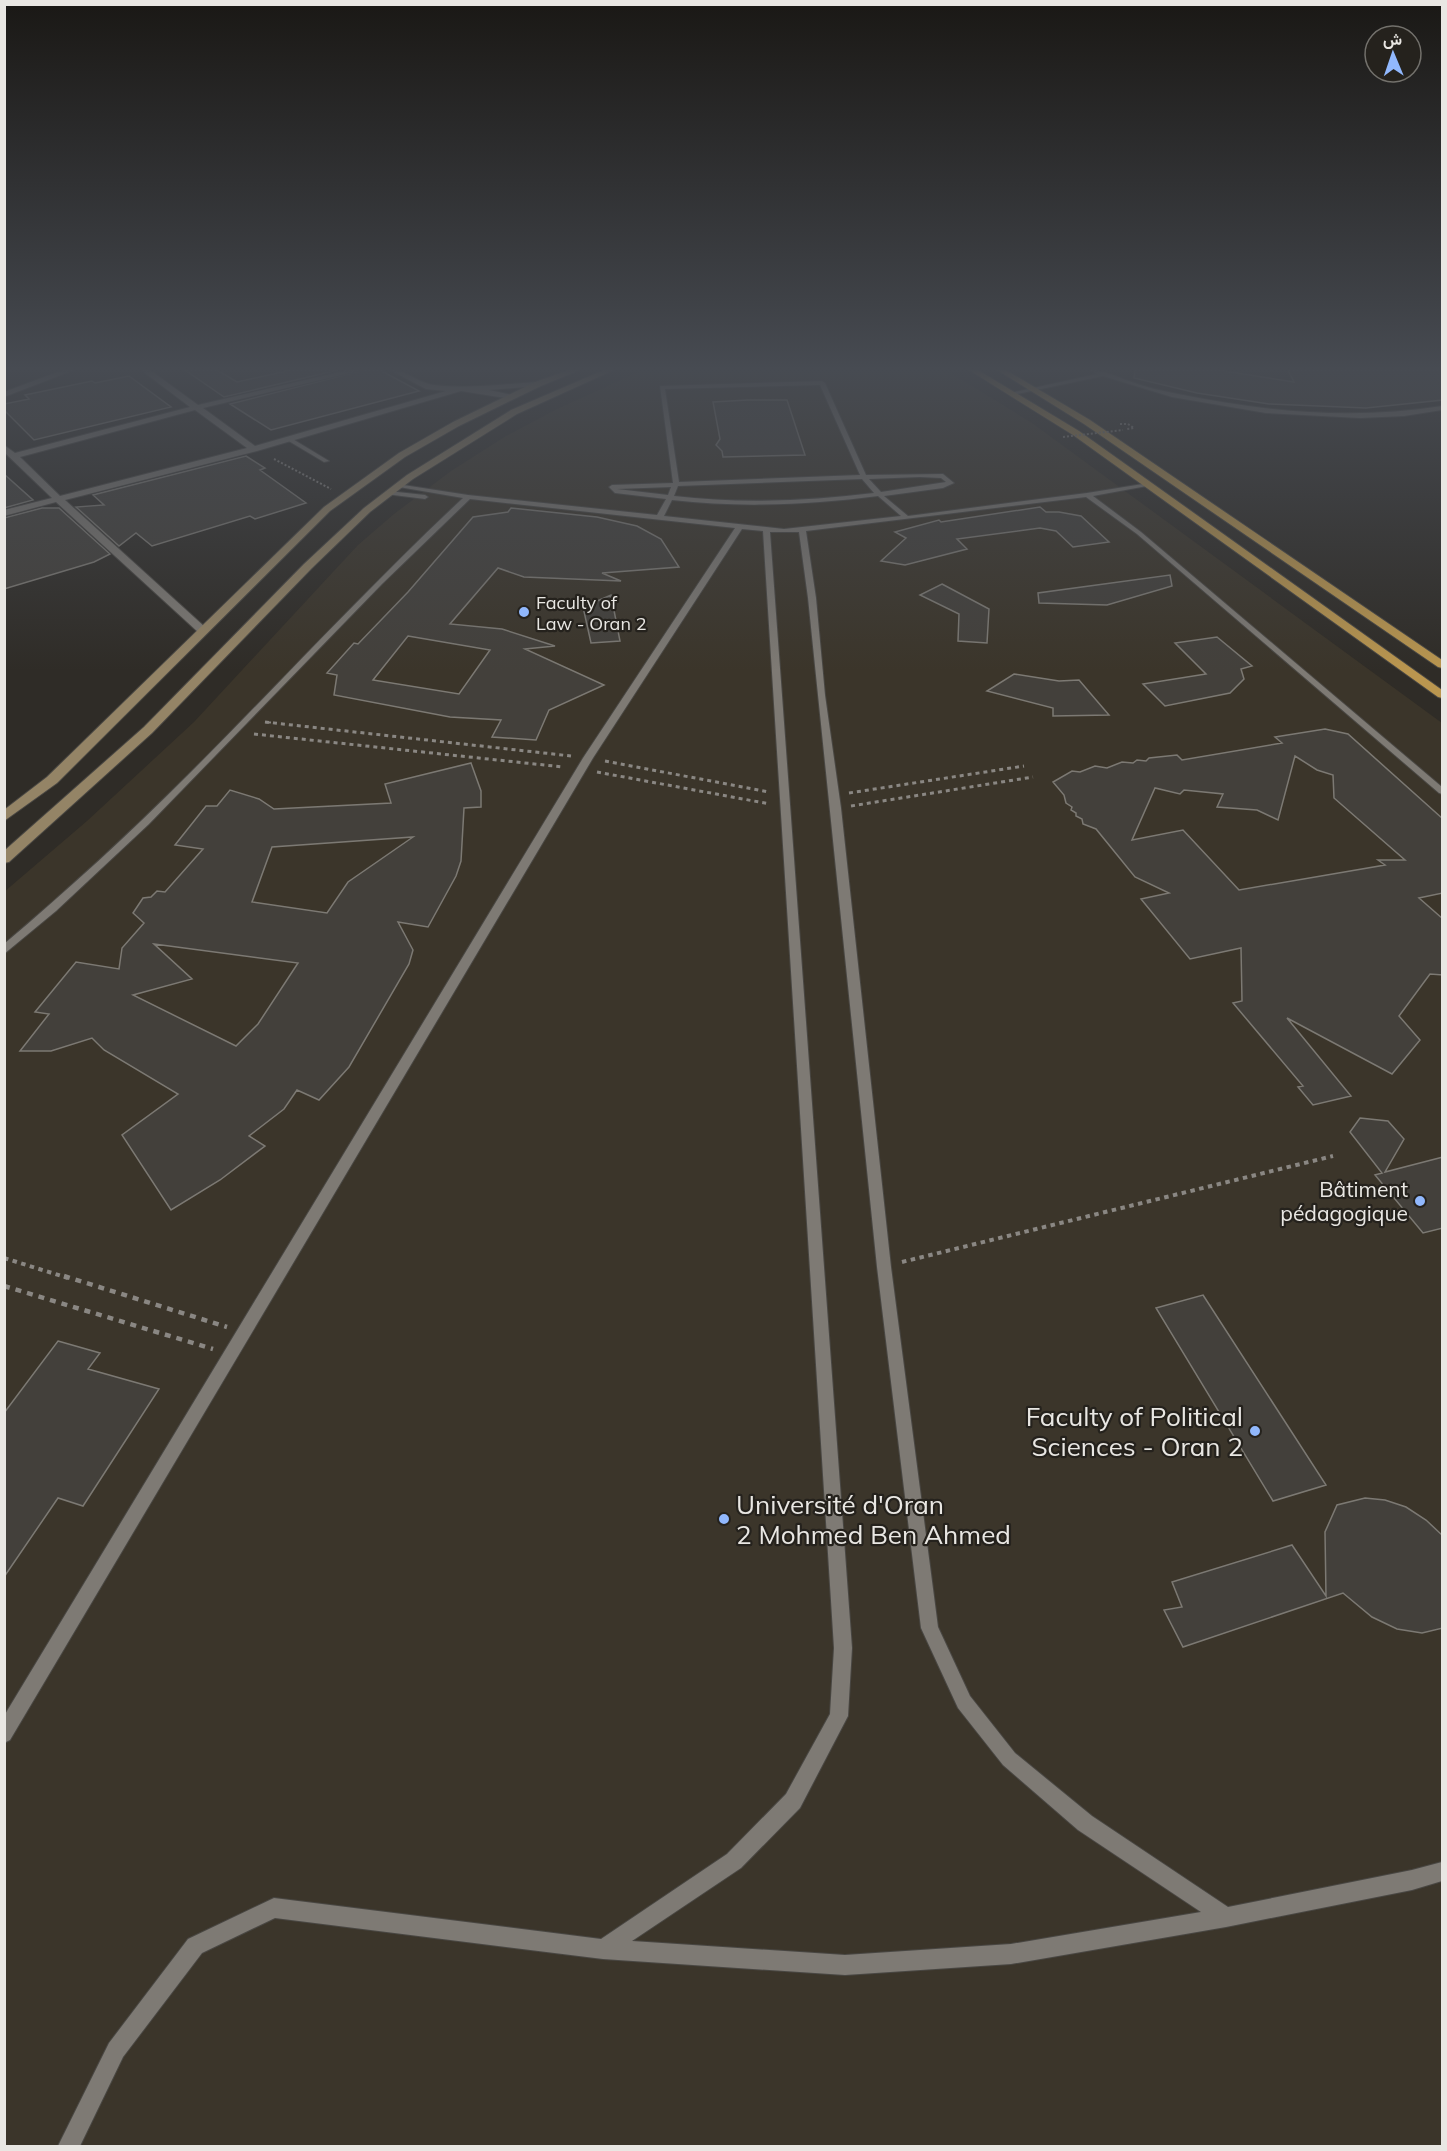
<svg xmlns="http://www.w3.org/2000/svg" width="1447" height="2151" font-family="Mulish,Vazirmatn,sans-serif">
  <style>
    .built { fill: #3b352a }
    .building { fill: #43403b; stroke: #7c7973; stroke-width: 1.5; fill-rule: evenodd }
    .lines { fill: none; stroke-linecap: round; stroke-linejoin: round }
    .service-casing { stroke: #494743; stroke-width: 2 }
    .minor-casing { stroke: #494743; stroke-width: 2 }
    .secondary-casing { stroke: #494743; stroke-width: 2 }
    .trunk-casing { stroke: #494743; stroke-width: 2 }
    .path-far3 { stroke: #8a8783; stroke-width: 2; stroke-dasharray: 2 2; stroke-linecap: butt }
    .path-far2 { stroke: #8a8783; stroke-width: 3; stroke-dasharray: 4 4; stroke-linecap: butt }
    .path-far1 { stroke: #8a8783; stroke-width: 4; stroke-dasharray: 4.5 4.5; stroke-linecap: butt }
    .path { stroke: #8a8783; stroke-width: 4.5; stroke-dasharray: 6 6; stroke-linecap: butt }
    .service { fill: #7e7a74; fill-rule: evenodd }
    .minor { fill: #7e7a74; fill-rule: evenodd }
    .secondary { fill: #948466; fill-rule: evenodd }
    .trunk { fill: #ba964f; fill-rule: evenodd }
    .path-bridge { stroke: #8a8783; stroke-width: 2; stroke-dasharray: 2 2; stroke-linecap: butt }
    .poi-dot { fill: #91b8fd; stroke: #25221d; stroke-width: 2 }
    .labels { text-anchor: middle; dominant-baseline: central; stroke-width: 4.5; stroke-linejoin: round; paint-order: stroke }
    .far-poi-label { font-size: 18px; fill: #e9e7e3; stroke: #25221d; text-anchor: start }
    .poi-label { font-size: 21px; fill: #e9e7e3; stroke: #25221d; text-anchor: end }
    .near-poi-label { font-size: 26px; fill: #e9e7e3; stroke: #25221d; text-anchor: end }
  </style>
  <rect width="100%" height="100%" fill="#2f2c27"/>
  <!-- built -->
  <path class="built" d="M643,370H946L1032,423L1442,723V2146H5L4,892L87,821L194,722L358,545L394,514L451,471L506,436L557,409Z"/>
  <!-- building -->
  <path class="building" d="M185,370H217L237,382L291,370H338L224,397Z
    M364,370H380L419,391L271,430L230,404Z
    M1135,370H1218L1294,382L1288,370H1443V400L1366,408L1269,404L1197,393L1134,378Z
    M129,376L171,407L34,440L4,410V404L29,399L25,395L92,381L95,383Z
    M748,400H787L805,455L723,457L722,451L716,445L720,439L713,402Z
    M246,456L265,468L260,470L306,503L255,519L250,516L152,546L136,533L119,546L76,507L104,505L93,495Z
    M4,474L33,500L4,508Z
    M1040,507L1046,512H1059L1081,516L1109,542L1073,547L1056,531L1040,528L957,539L967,549L905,565L881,561L906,538L895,532L939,520L941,522Z
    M42,508H59L110,554L94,562L4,589V518Z
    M511,508L597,517L637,526L661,539L679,567L602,573L621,581L524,577L498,568L450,624L502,629L555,646L525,649L604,685L549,710L536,740L492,737L501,720L450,717L334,695L337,675L327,673L354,643L358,644L408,592L473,517L508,512ZM408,636L490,650L459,694L373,680Z
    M1170,575L1172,586L1107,605L1039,603L1038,593Z
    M942,584L989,609L987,643L958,641L959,614L920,595Z
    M611,595L620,641L591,643L583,607Z
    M1217,637L1252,666L1241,669L1244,679L1230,693L1165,706L1143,684L1206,674L1175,643Z
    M1014,674L1059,681L1079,680L1109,715L1053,716V708L987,691Z
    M1325,729L1348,734L1443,819V893L1419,898L1443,919V975L1430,974L1399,1016L1420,1040L1392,1074L1287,1018L1351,1096L1313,1105L1298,1087L1303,1086L1233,1003L1242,1001L1241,948L1190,959L1141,899L1169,893L1135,877L1096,829L1083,824L1082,819L1076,816V813L1071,810L1072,807L1066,803L1064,795L1053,782L1072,771L1080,772L1095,766L1107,768L1122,762L1133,763L1137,760L1146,761L1149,758L1177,755L1182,760L1282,743L1275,737ZM1295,756L1317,770L1333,775L1334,798L1405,860H1378L1385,865L1239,890L1183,830L1132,840L1155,788L1180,794L1184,790L1223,794L1217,807L1257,810L1278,820Z
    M471,763L481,791V807L464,808L461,861L456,876L428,927L398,922L413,950L409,964L349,1067L319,1100L297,1090L284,1109L249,1136L265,1146L220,1180L171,1210L122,1135L178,1094L104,1050L92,1038L51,1051H20L49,1014L35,1012L76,962L119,969L122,948L144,923L133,913L143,898L151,897L157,891L165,892L203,849L175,845L206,806H217L230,790L259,799L274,809L391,803L385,784ZM413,837L348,882L327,913L252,902L272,847ZM154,944L298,963L258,1024L236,1046L133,995L192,979Z
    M1360,1118L1388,1121L1404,1139L1385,1172L1443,1157V1228L1423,1233L1375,1175L1382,1173L1350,1132Z
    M1203,1295L1326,1485L1273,1501L1156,1308Z
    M58,1341L100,1353L88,1369L159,1389L83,1506L58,1498L4,1577V1413Z
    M1365,1498L1385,1500L1406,1507L1426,1520L1443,1536V1628L1422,1633L1397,1629L1372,1617L1343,1593L1183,1647L1164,1610L1182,1607L1172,1582L1292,1545L1326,1596L1325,1532L1337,1505Z"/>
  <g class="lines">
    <defs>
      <path id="service" d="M1090,370C1104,370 1117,377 1129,381C1145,387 1162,391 1178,394C1266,412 1353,420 1442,406V410L1404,416L1360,418L1266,413L1172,397L1103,376L1013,395L1010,393L1097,374Z
        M822,381L825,383L866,475L943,474L954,483L943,488L884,496L908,516L1087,493L1149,483V485L1147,486L1093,496L1141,532L1442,787V794L1439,793L1137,534L1086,497L806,531L816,598L825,695L841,808L891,1267L938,1627L970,1696L1015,1753L1092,1816L1228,1907L1412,1870L1442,1862V1881L1412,1890L1226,1927L1011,1964L845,1975L603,1959L275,1918L202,1953L123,2057L80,2146H58L109,2043L188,1939L274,1898L601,1939L727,1854L786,1794L830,1714L834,1648L763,531L742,529L593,758L10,1740L4,1743V1716L583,758L735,528L470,499L382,584L149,824L56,911L4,954V944C68,890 129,834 188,775C280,683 368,587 463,498L399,487L396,485L397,484L468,495L657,515L666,499L615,493L609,487L612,485L673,483L660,386ZM820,385L860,475L679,482L665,389ZM920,477L941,478L946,482L881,492L869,479ZM862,479L874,493C808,501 741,504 674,496L678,486ZM671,487L668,495L617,489ZM878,496L901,516L784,529L664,516L672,500C741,508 809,505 878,496ZM770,532H799L808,598L877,1267L921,1628L958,1708L1003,1765L1078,1830L1201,1912L1011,1944L845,1955L632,1941L741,1868L800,1808L848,1716L852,1648Z
        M287,438H291L329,461L324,462L287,440Z
        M388,491L425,495L428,497L425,499L386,494V492Z"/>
      <path id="minor" d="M63,370H74L4,397V392Z
        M141,370H150L198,405L348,370H362L203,408L255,446L446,391L426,389L390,370C407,370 418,383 434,385C468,389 504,384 538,382L542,384L538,386L489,390L512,395V399L461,391L257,451L65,500L206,628V632H198L56,502L4,516V510L52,498L4,452V445L15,453L190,407ZM195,410L247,448L60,496L20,457Z"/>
      <path id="secondary" d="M569,370H580L541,386L459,426L405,457L330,511L57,783L4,821V810L47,777L324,507L399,453L453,422L535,382Z
        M604,370H614L517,414L413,479L370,512L312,568L152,733L9,862L4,863V851L144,727L304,564L364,508L407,475L511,410Z"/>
      <path id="trunk" d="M969,370H978L1079,431L1442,690V698L1438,697L1073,435Z
        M997,370H1006L1090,420L1442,660V668L1438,667L1084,424Z"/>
    </defs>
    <!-- service casing -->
    <use href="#service" class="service-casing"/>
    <!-- minor casing -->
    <use href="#minor" class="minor-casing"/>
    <!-- secondary casing -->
    <use href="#secondary" class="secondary-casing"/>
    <!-- trunk casing -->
    <use href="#trunk" class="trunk-casing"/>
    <!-- path-far3 -->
    <path class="path-far3" d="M1120,424H1128L1134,428L1127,429
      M274,459L331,489
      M265,722L275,723"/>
    <!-- path-far2 -->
    <path class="path-far2" d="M265,722L571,756
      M254,734L563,767
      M605,761L769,792
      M597,772L770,804
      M849,793L1024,766
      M851,806L1033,777"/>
    <!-- path-far1 -->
    <path class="path-far1" d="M4,1258L68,1278
      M902,1262L1333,1156"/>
    <!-- path -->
    <path class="path" d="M64,1276L227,1327
      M4,1286L213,1349"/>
    <!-- service -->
    <use href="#service" class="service"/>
    <!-- minor -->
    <use href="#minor" class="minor"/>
    <!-- secondary -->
    <use href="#secondary" class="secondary"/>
    <!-- trunk -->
    <use href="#trunk" class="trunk"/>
    <!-- path-bridge -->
    <path class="path-bridge" d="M1063,437L1123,430"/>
  </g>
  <!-- sky -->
  <linearGradient id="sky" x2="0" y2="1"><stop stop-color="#1a1815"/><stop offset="0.55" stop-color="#474b52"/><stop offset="1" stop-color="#474b52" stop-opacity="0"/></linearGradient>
  <rect width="1447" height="671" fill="url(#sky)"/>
  <!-- markers -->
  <g class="poi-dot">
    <circle cx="524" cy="612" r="6"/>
    <circle cx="1420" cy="1201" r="6"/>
    <circle cx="1255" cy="1431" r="6"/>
    <circle cx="724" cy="1519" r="6"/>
  </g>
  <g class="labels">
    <!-- far-poi labels -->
    <g class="far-poi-label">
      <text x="536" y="602">Faculty of<tspan x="536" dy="21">Law - Oran 2</tspan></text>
    </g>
    <!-- poi labels -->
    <g class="poi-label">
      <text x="1408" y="1189">Bâtiment<tspan x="1408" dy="24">pédagogique</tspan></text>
    </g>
    <!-- near-poi labels -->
    <g class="near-poi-label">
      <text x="1243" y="1416">Faculty of Political<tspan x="1243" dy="30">Sciences - Oran 2</tspan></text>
      <text x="736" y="1504" text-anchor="start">Université d'Oran<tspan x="736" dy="30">2 Mohmed Ben Ahmed</tspan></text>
    </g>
  </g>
  <!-- border -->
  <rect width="1447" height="2151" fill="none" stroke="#e9e7e3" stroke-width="12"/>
  <!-- north arrow -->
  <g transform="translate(1393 54) rotate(358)"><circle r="28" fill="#25221d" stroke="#73716c" stroke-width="1.5"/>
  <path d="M0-4.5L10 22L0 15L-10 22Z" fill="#91b8fd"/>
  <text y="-9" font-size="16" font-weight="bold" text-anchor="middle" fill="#e9e7e3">ش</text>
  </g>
</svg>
